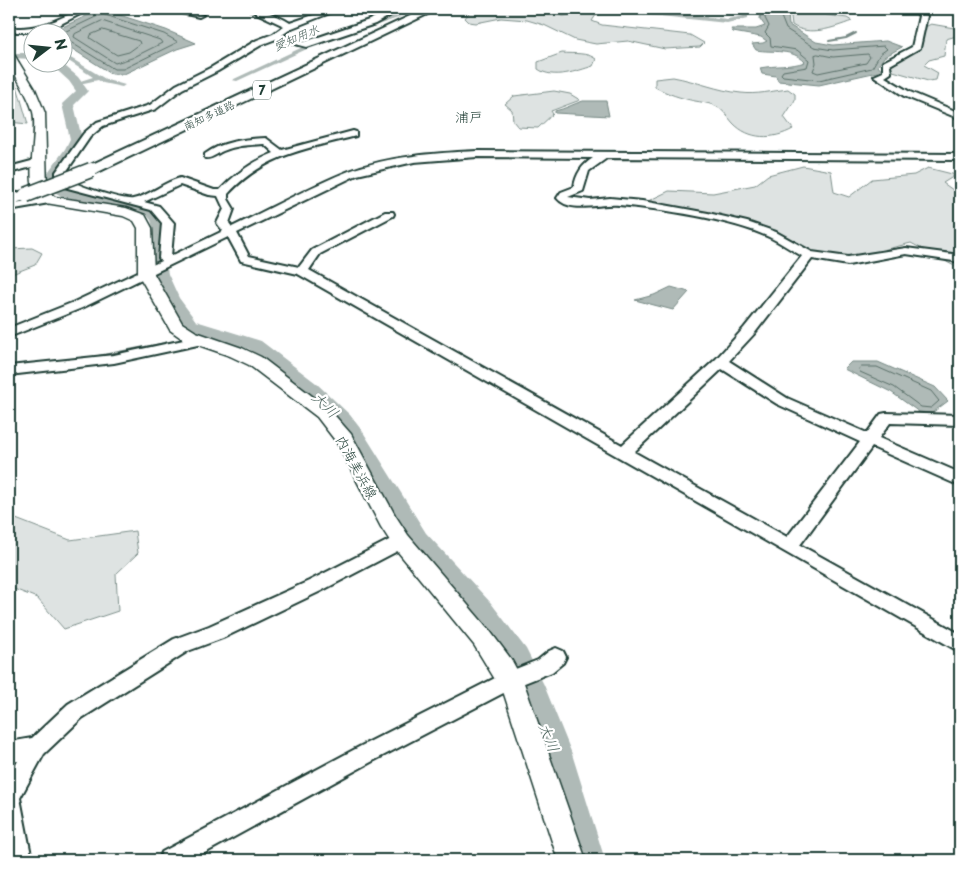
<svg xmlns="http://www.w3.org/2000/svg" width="969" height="869" font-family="'Playpen Sans','Klee One',sans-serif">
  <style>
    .green { fill: #dee3e2; stroke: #7e908b }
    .water { fill: #afbab7; stroke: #758883 }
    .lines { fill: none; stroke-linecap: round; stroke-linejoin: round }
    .shore { stroke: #596f68; stroke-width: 1 }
    .stream-far1 { stroke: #758883; stroke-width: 2 }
    .stream { stroke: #758883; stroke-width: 2.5 }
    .canal { fill: #afbab7; fill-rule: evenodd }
    .river { fill: #afbab7; fill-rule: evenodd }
    .minor-casing { stroke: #1f3d34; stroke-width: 4 }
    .major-casing { stroke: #1f3d34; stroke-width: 3 }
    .highway-casing { stroke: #1f3d34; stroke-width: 4 }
    .minor { fill: #fff; fill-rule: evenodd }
    .major { fill: #fff; fill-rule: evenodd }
    .highway { fill: #fff; fill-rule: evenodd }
    .highway-bridge-casing { stroke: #1f3d34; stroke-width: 17; stroke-linecap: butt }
    .highway-bridge { stroke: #fff; stroke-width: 14 }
    .labels { text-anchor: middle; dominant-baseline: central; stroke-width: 4.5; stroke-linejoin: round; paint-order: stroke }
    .far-street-label { font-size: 11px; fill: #1f3d34; stroke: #fff }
    .far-water-label { font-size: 12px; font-style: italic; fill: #4a625b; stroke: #fff }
    .shield { fill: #fff; stroke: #627771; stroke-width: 1 }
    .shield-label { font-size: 12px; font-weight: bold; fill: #1f3d34 }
    .far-quarter-label { font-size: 14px; fill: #1f3d34; stroke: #fff }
    .street-label { font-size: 14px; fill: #1f3d34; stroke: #fff }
    .water-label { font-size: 15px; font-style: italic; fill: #4a625b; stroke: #fff }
  </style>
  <rect width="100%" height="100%" fill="#fff"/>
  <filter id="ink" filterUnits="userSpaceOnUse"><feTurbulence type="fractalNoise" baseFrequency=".02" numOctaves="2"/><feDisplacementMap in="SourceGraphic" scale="10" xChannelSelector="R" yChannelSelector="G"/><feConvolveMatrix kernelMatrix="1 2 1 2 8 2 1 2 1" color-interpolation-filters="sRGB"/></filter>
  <g filter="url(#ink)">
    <!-- green -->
    <path class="green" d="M472,9H545L563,16L571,15L573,9H621L596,15L592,21L602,25L690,35L704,43L700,47L665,49L628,41L596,44L575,40L544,25L527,20L501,18L476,23L469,22L465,18Z
      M790,9H816L827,15L847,18L852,21C833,28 809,37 792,25Z
      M931,24L960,29V35L946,39L944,56L929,60L924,65L938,73L936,80L928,81L893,71L890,64L917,49L923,28Z
      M562,53C574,54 587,52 596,59L593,66C577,71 553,80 538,69V62Z
      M673,77C696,81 718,91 741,93C757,95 772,91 788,89L795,94V100L784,117L793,129C773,140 749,140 733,123C726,115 723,109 713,105C708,103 701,102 695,101C680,98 668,94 655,87V79Z
      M17,86L28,124L9,122V87Z
      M554,91L570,94L580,100L551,111L553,114L538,128L518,127L513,121L512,110L505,104L514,96Z
      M803,166L831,171L834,192L849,197L872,179L914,175L928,168L956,175L943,183L960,195V269L911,243L847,259L811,251L709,214L646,202L669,191L713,193L755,185L768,175Z
      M32,248L42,253L35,265L12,274L9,281V249Z
      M9,512L16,519L70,540L135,531L138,553L116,574L118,611L64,629L37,598L9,587Z"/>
    <!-- water -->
    <path class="water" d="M101,9L166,30L196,43L177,49L124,74H112L63,43L62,32H52Z
      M780,9L788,14L789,25L816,42L833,45L886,41L902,47L884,57L878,66L882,71L819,85L778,81L776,76L762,74L760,68C775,65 791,67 805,62C792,48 773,53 756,50L752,44L763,43L767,41L761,37L733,32L731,29H756L765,26L760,19L761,10Z
      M583,101H606L609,116L555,113V111C565,109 573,104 583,101Z
      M671,287L689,292L673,310L635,300L654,295Z
      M851,362H878L935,387L948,401L932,413L919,412L891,392L844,369Z"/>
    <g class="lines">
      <!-- shore -->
      <path class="shore" d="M766,9L765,18L769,26L765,33L770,38L771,46L797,50L809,60L807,67L783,71L781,74L783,76L819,80L872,68L880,54L887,49L884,46L833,50L814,47L786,29L778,9
        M102,21L160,40L162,43L132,58L115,63L74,37L75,34Z
        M103,30L139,41L140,44L129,52L117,55L90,38L91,35Z
        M62,33L102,14L164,34L178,42L123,69H114L67,40L62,39
        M818,54L833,57L868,54L870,57L866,63L818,73L813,71L816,63L815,55Z
        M862,367H877L931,391L939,401L931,408L921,407L894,387L860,372L859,369Z"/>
      <!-- stream-far1 -->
      <path class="stream-far1" d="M829,41L846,38L856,33"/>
      <!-- stream -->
      <path class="stream" d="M94,357L172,342"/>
      <!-- canal -->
      <path class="canal" d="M742,9H748V18L727,23L622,12L625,10L659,11L727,19L743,16Z
        M396,16L401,17L347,35L342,34Z
        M320,39L323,41L322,42L237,81L232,80Z
        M69,57L107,80L125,85L122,87L103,83L98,80L74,85V83L93,77L67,60V58Z"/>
      <!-- river -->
      <path class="river" d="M16,53H32V59L12,58L11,56L12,54Z
        M48,62H60L78,77L88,91L74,105L82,139L78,149L60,175L64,186L70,190L134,202L157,209L165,219L167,227L166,263L168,274L179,298L196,321L261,341L316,383L350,415L363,432L426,533L491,603L526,649L544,685L572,754L605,860H575L544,754L519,688L508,665L473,617L410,545L349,442L336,425L302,391L249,349L184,329L163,298L152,274L150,263L153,227L151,220L147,215L131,210L61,196L53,191L46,175L65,149L70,139L62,104L76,91L69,81Z"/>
      <defs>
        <path id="minor" d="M81,9H90L55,27L35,32H9V28C42,29 52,22 81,9Z
          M164,9H178L203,15L199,17Z
          M248,9C263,9 277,15 290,23L331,9H340L292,28L282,35L304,42L369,20L393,9H402L375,24L307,47L276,39L263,44L218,71L182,89L156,109L103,126L90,137L66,172V178C74,185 124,201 133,199C149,196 164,182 180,178L214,190H220C236,173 252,162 274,153L264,144C250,145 236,145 223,151C216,154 212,159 205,158V154C223,141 244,139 266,138L282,150L353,131L356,132V136C306,149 265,154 228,194V199L234,209L229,223L232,227C269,209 311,186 349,171C389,156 435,153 477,151L960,154V160L607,158L589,171L583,191L568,197L590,200L610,198L642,201L708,213L747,222L776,232L812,252L848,257L906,248L960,255V262L906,254L848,265L812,259L754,334L729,361L787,398L867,433L881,414L886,413L960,415V425L890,423L879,438L960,473V486L872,447L800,545L960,634V652L298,274L241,261L228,237L82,308L9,337V328L74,302L161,261L159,258L162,223L151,210L64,187L56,179V172L84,133L97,122L150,105L176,85L212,67L257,40L273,34L284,26ZM477,157L593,158C582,165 576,174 574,187L561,192L557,198C570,214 601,203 619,205C661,209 731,219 769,237C780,242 791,250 802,256L744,328L716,359L622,445L309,270L320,254L393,216L394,214L393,212H385L312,250L299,267L249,256L237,233L357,175L414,162ZM180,185L209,195L218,196L224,209L217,223L223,231L171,256L174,223L159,206L144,202ZM722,369L777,404L860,442L787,537L634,452Z
          M913,9H921L927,16L920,48L890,65L891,73L885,77L910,92L960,113V119L904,96L874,76L883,72V62L912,47L919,16Z
          M39,159L43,160V164L9,173V167Z
          M51,197L55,198L56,200L55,202L9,210V204Z
          M202,336L209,340L207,343L114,363L9,375V366L114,355Z
          M401,534L407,536L409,541L407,546L321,591L223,638L188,651L82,718L44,754L20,798L32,860H10L9,776L18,761L9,762V742L32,738L68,704L174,639L209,626L309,581Z
          M556,648L563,651L566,657L563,663L552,672L517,686L373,761L192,860H159L162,852L359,747L503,674L538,660L549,651Z"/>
        <path id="major" d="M9,52L13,53L35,89L45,113L47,191L55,197L126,208L145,215L152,228L154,274L182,323L196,332L242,348L261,357L329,409L351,434L395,515L408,535L490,631L511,659L524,683L586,860H558L504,694L474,645L394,547L381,527L337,443L317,417L249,365L230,356L184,340L170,330L138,274V228L134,221L123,216L46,203L36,196C25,177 38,133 33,112C28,91 8,71 9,52Z"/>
        <path id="highway" d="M425,9H438L96,173H86L84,170L86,167Z
          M26,190L31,192L34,195L31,198L9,205V196Z"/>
      </defs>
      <!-- minor casing -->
      <use href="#minor" class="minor-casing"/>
      <!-- major casing -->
      <use href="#major" class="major-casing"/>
      <!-- highway casing -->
      <use href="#highway" class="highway-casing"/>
      <!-- minor -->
      <use href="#minor" class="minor"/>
      <!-- major -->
      <use href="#major" class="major"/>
      <!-- highway -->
      <use href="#highway" class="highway"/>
      <defs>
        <path id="highway-bridge" d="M26,195L91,170"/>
      </defs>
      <!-- highway-bridge casing -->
      <use href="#highway-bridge" class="highway-bridge-casing"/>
      <!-- highway-bridge -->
      <use href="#highway-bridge" class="highway-bridge"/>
    </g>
  </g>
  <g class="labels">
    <!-- far-street labels -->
    <g class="far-street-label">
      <text transform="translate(209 115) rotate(-25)">南知多道路</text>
    </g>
    <!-- far-water labels -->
    <g class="far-water-label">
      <text transform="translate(296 37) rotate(-23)">愛知用水</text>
    </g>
    <!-- shield labels -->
    <rect class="shield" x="253" y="80.5" width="18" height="19" rx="4"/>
    <g class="shield-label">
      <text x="262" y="90">7</text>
    </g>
    <!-- far-quarter labels -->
    <g class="far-quarter-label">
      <text x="469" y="116">浦戸</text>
    </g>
    <!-- street labels -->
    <g class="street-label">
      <text transform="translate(357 467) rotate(61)">内海美浜線</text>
    </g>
    <!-- water labels -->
    <g class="water-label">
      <text transform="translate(326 404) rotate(44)">大川</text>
      <text transform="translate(550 737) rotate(68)">大川</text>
    </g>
  </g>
  <!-- margin -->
  <rect width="969" height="869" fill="none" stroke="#fff" stroke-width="30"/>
  <rect x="15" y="15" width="939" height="839" fill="none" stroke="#1f3d34" stroke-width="2" filter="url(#ink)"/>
  <!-- north arrow -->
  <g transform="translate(48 48) rotate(74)"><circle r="24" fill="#ffffff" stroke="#a5b1ae"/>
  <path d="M0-4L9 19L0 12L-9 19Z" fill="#1f3d34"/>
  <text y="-8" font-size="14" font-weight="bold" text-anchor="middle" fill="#1f3d34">N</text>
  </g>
</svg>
